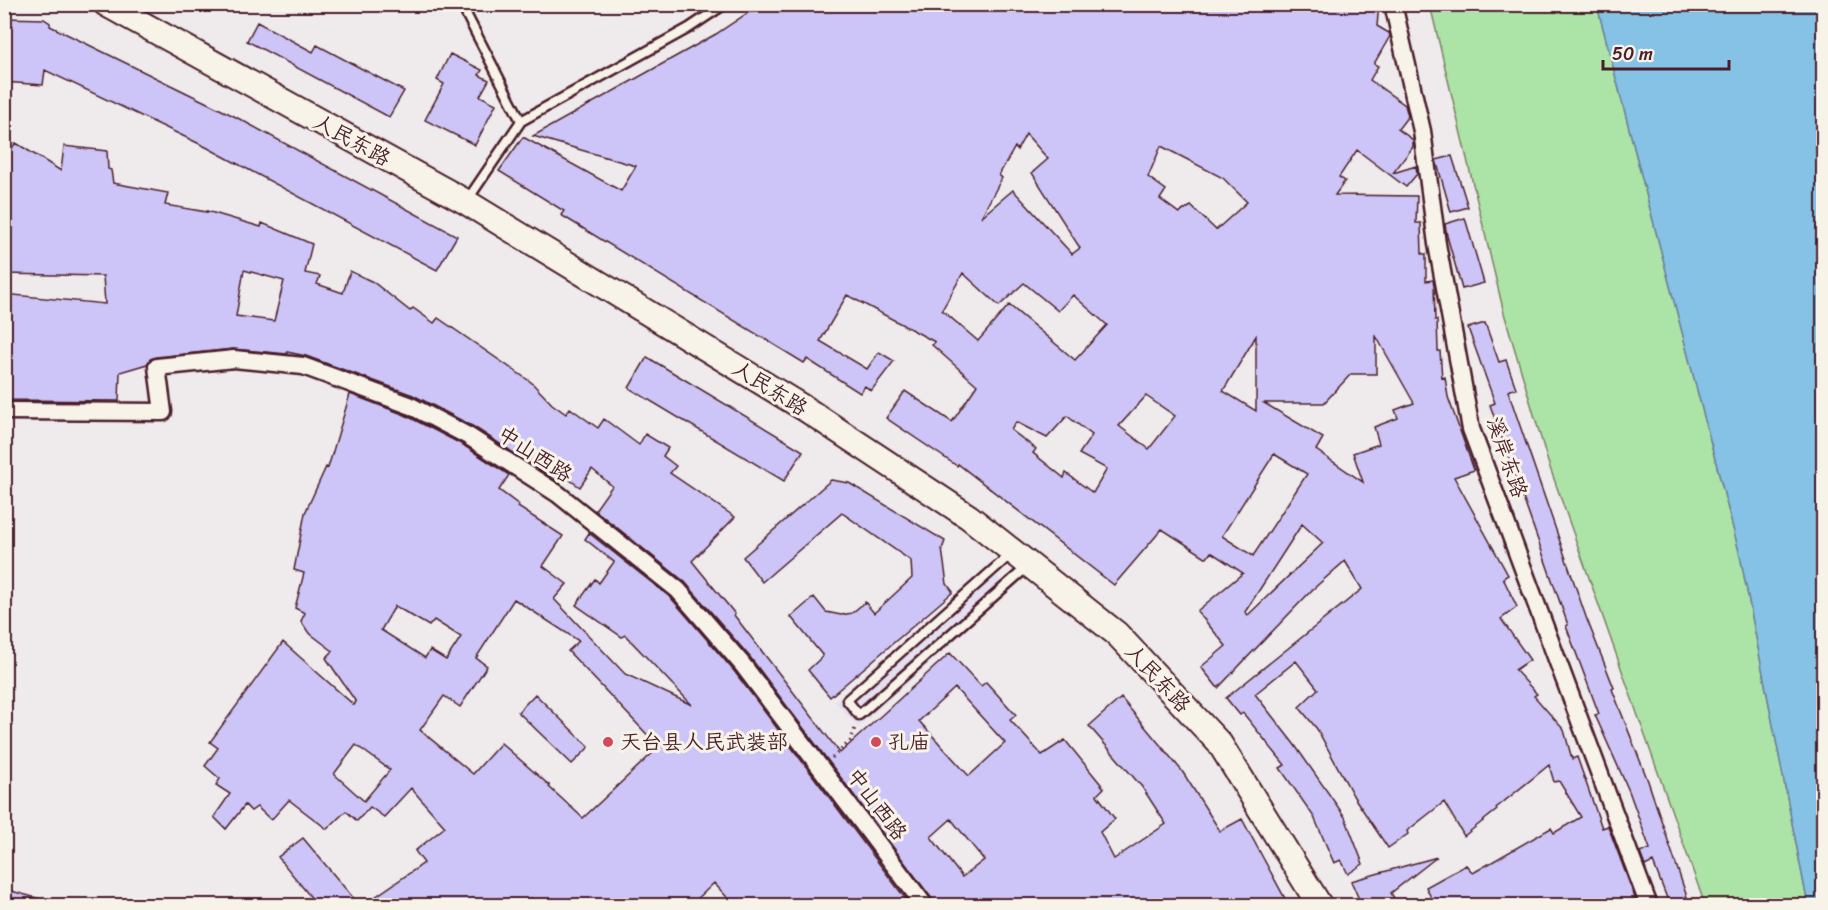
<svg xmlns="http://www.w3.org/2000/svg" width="1828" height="910" font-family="Sriracha,'LXGW WenKai TC',sans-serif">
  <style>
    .built { fill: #e5dfef }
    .green { fill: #ace3a6; stroke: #7b8168; stroke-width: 1.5 }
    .water { fill: #85c2e5; stroke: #6d819b; stroke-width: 1.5 }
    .building { fill: #cdc5f7; stroke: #4a1f2b; stroke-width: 1.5; fill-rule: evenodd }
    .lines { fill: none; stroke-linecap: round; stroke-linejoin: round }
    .lane-casing { stroke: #4a1f2b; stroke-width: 13 }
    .street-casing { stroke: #4a1f2b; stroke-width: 21 }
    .secondary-casing { stroke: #4a1f2b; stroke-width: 28 }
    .path { stroke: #4a1f2b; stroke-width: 3; stroke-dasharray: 1.5 4.5; stroke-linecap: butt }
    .lane { stroke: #f7f3e8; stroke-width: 8 }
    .street { stroke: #f7f3e8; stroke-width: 16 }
    .secondary { stroke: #f7f3e8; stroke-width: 24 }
    .poi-dot { fill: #d1495b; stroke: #f7f3e8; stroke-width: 2 }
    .labels { text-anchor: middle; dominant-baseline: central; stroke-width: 6; stroke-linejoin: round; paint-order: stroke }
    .street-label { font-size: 21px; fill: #4a1f2b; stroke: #f7f3e8 }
    .poi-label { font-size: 21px; fill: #4a1f2b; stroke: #f7f3e8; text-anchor: start }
  </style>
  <rect width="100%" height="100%" fill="#efeaeb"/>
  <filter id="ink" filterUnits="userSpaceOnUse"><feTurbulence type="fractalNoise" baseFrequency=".0167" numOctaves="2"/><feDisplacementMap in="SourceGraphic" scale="12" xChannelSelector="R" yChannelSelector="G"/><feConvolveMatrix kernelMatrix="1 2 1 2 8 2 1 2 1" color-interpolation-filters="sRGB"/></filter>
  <g filter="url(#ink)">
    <!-- built -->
    <path class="built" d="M987,566L1010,591L858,727L835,701Z"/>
    <!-- green -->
    <path class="green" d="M1430,5H1597L1740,555L1808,905H1705L1548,462L1504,313Z"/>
    <!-- water -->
    <path class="water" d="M1597,5H1823V905H1808L1740,555Z"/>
    <!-- building -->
    <path class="building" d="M761,4H1379L1377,26L1389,33L1390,36L1374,64L1378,66L1370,80L1405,105L1408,116L1398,129L1413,140V147L1393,173L1416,166L1417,174L1406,187L1357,150L1339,177L1345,181L1335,195L1417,196L1416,223H1421L1422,254H1426V281L1433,280L1434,286L1435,320H1437L1438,351H1440L1442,378L1445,377L1448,397L1474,470L1454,477L1508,575L1503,578L1517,607L1501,619L1530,660L1515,670L1537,694L1534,696L1564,730L1572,759L1577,757L1602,828L1608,826L1638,906H1435L1426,887L1466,865L1473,873L1551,828L1554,833L1581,817L1559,781L1554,782L1549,765L1496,808L1497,810L1464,836L1444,802L1407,831L1408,834L1388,848L1354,797L1317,729L1299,707L1318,689L1296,661L1255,694L1294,744L1345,817L1363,864L1348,874L1341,860L1334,863L1314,817L1280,768L1285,765L1243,713L1240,715L1226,698L1362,589L1345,561L1312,590L1218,688L1201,667L1226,646L1197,611L1243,573L1211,552L1207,558L1162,529L1114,585L958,464L957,466L886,418L905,391L952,422L977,385L932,345L935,342L847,295L820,341L867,369L879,352L894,361L871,391L865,386L860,393L807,359L804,363L561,215L564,211L499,171L523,137L621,191L636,166L533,136L716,34ZM1026,134L1048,159L1032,173L1080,248L1072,254L1013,190L981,217L1002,178L999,175L1015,147L1017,150ZM1161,146L1223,178L1247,202L1216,230L1191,206L1179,213L1160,199L1166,190L1148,177ZM963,273L999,306L1024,283L1058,311L1073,295L1107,325L1075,360L1009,305L978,341L942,310ZM1256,336V411L1223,391ZM1376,336L1414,403L1395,410L1398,418L1374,427L1379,444L1353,453L1363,482L1316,450L1323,438L1264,403H1324L1351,374H1376ZM1146,396L1175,416L1149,449L1119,426ZM1067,416L1092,435L1079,454L1107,469L1093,493L1066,473L1064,478L1033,453L1036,449L1011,430L1016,422L1047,438ZM1274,454L1307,474L1253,556L1222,536ZM1302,524L1323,543L1248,615L1245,612Z
      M4,18L44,19L50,23V26L232,115L457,236L437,270L206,147L45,70L43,85L4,82Z
      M257,22L313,52L317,45L404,91L389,117L247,41Z
      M450,54L482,70L479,75L489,80L480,96L496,104L475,145L425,120L444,84L437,80Z
      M16,143L61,171L64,146L107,151L108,169L111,170L113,183L168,193L165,205L207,212V211L261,227L262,223L312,244L305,273L320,276L317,284L343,293L350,271L373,282L410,311L413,308L434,323L438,318L531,382L552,404L566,414L570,408L598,428L604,419L639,445L645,434L668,448L663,456L676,466L670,473L735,517L692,561L735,614L734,615L840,753L950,653L981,686L986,682L1016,715L1010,720L1042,755L1065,740L1104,788L1097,795L1115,819L1100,832L1114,859L1166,824L1142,787L1089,726L1121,698L1182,771L1220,831L1242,819L1289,906H935L933,900L750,657L685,582L595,510L612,486L592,469L580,487L564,476L560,483L474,427L413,395L306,356L287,352V354L233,349L156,357L150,359L147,364L120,372L119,401L4,400V294L105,304L103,276L4,274V157ZM244,270L284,281L274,321L236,316ZM955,688L1005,743L969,776L919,721ZM951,819L984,860L962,877L931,837Z
      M1452,156L1468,207L1451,212L1436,160Z
      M1465,218L1484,283L1462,289L1447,236L1445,224Z
      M1485,323L1499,362L1506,360L1516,388L1508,391L1586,617L1614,688L1612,689L1648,781L1690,906H1670L1653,862L1645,866L1640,853L1650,849L1629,791L1595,715L1599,714L1566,626L1568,625L1490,405L1495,403L1468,328Z
      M647,357L803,451L784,481L629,388Z
      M350,394L405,415L463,445L509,475L499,490L519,505L518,507L563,536L543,566L567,584L554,599L625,674L692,705L625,635L622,637L576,605L595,579L599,583L614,562L585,539L589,533L671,598L734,671L911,906H735L714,883L690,906H538L531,898L520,906H362L424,863L415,851L445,827L411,788L384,817L370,807L357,821L346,811L327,829L289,800L271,820L257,807L251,811L245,805L226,829L214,817L230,794L216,785L220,779L205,766L218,748L210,742L283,642L354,705L356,702L326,658L333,651L308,632L301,621L305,613L295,608L304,573L294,570L305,513L326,467L328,468ZM514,599L579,641L568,651L659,747L583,818L549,787L550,786L501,743L473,774L420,730L444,696L460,707L487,666L476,658ZM395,606L429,626L434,620L461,637L446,660L430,650L425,658L381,630ZM356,745L390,770L364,801L334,774Z
      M831,480L849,483L945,541L942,549L947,584L953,592L830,697L808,670L823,656L791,617L814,597L826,612L841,615L852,613L865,602L874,613L912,578L911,561L842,513L762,582L743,557Z
      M535,694L589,747L572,764L518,712Z
      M303,838L360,906H318L278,857Z
      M1437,857L1391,893L1394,898L1379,906H1362L1351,881Z
      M4,889L48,901V906H13L4,903Z"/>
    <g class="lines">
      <defs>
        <path id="lane" d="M461,4L521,121
          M466,202L521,121L689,28L725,4
          M1012,553L847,700L859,715L1027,567"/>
        <path id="street" d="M1393,4L1422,131L1437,244L1471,429L1649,906
          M4,411L163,412L157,367L234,359L303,366L409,405L468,436L558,494L678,590L742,664L925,906"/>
        <path id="secondary" d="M106,4L466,202L807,410L969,517L1117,634L1220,744L1320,906"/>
      </defs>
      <!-- lane casing -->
      <use href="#lane" class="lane-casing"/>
      <!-- street casing -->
      <use href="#street" class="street-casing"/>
      <!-- secondary casing -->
      <use href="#secondary" class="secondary-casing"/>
      <!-- path -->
      <path class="path" d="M832,758L850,741L856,726"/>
      <!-- lane -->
      <use href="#lane" class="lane"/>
      <!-- street -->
      <use href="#street" class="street"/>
      <!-- secondary -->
      <use href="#secondary" class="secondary"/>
    </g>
  </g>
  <!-- markers -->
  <g class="poi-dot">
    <circle cx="608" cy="742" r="6"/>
    <circle cx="876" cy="742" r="6"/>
  </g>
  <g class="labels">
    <!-- street labels -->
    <g class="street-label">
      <text transform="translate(352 140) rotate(29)">人民东路</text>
      <text transform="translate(770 388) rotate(32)">人民东路</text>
      <text transform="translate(535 454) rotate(33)">中山西路</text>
      <text transform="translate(1507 457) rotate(71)">溪岸东路</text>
      <text transform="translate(1158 678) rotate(47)">人民东路</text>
      <text transform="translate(877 804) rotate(53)">中山西路</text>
    </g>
    <!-- poi labels -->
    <g class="poi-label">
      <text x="620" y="742">天台县人民武装部</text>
      <text x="888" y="742">孔庙</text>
    </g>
  </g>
  <!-- margin -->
  <rect width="1828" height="910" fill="none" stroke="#f7f3e8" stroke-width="24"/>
  <rect x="12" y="12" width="1804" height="886" fill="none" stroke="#4a1f2b" stroke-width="2" filter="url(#ink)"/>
  <!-- scale -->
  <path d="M1603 60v9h126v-9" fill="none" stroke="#4a1f2b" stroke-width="3"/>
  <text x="1612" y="60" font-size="18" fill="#4a1f2b" stroke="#f7f3e8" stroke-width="4.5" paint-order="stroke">50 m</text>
</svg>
